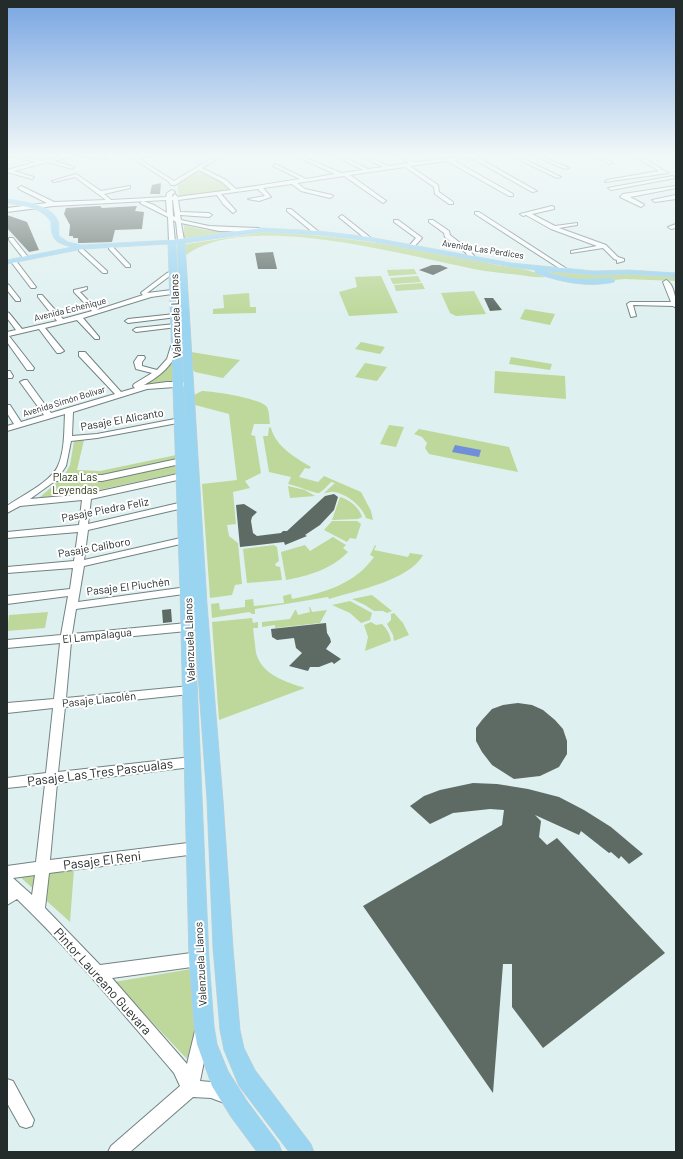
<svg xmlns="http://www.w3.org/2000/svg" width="683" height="1159" font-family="Barlow,sans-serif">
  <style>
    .green { fill: #bdd89a }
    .water { fill: #718ed8 }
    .building { fill: #5e6a64 }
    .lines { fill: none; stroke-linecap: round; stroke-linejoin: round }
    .minor-casing { stroke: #738282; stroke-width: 2 }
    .major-casing { stroke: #cacccc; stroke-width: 1 }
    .minor { fill: #fff; fill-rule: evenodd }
    .major { fill: #99d4f1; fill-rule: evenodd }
    .labels { text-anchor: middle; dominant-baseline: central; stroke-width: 4; stroke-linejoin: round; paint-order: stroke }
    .far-street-label { font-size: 9px; fill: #242b2b; stroke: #fff }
    .street-label { font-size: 11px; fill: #242b2b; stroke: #fff }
    .park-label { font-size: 11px; fill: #24310e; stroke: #fff }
    .near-street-label { font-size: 13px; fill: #242b2b; stroke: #fff }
  </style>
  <rect width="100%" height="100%" fill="#dff0f0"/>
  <!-- green -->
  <path class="green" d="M196,172C210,174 221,182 232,190L179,196L177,182Z
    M184,225L205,230L230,232L184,238Z
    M265,232C334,235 403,246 471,259C478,260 485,263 492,264C512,268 525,267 545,277C537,278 528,276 520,275C500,273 480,271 460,266C392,252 246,212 186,255L185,245L187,244Z
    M540,268L676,276V281L625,279L591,282L548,275Z
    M414,269L417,274L389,276L387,270Z
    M381,276L398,313L349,316L339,292L357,287L355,277Z
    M418,276L421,282L393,284L390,278Z
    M422,283L425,289L396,291L394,285Z
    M474,291L486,314L456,316L450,313L441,293Z
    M249,293L250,307H256V313L213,314V309L224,308L223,295Z
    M525,309L555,314L550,325L520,319Z
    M361,342L385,347L380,354L355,349Z
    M191,352L240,360L223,378L195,372L193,370Z
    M511,357L552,364L550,370L509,364Z
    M174,362L173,381L141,385Z
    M365,363L387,367L377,381L355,377Z
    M495,371L565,376L566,399L494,393Z
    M202,391C212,391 258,398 266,406C270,410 269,420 270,424H254L251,435L255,436L261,473L245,481L250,488L233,492L236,524L227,525L229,536L238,543L242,584L235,585L232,595L210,598L202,484L237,480L229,414L195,405L194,395Z
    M389,425L404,427L396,447L380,444Z
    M269,427L271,428C276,447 296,458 311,467L309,469L305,468L299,477L318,482L324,476L361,492L371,511L373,520L366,518C362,506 347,494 334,492C331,491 328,493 324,493L335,483L331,482C328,485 323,491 319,493C317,494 294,485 288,484L291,477L269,472L263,436H268Z
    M419,429L509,447L518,472L429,454L425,448L427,443L422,437L414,434Z
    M84,440L77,470L100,471L181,454L182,472L85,493L39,498L64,476L70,465L74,441Z
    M288,486L305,490L315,496L290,498Z
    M340,497C350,500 359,507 362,517L358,519L332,520Z
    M332,521H357L361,524L356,539L350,538L347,542L324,530Z
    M333,537L346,545L343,548L348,552C332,569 308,576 286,580L281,552L305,545L310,551Z
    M274,545L277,547L279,561L275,564L276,566L280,567L282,580L247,583L243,549Z
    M375,545L376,546L374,550L408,557L410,553L423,555C410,580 355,591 329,599L328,597L255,609V614H252L249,612L212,618L211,604L219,603L220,610L245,607V600L253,599L254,606L284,603L283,596L291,594L292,599C324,593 355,584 374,557L370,555Z
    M372,595L392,611L387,613L383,611H374L365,605L352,599Z
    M350,601L372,613L370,620L361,623L350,613L332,605Z
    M309,607H310L312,612L327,610L320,623L275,628V625L262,627V622L290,619L295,610H296L298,615L310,612Z
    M48,612L45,628L7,631L9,615Z
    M394,613L403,623L409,635L394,641L393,635L387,624L391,620V614Z
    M252,618L253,623L258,622V628H253C254,636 255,645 256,653C262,675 286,682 305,688L219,720L212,622Z
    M371,622L376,625L382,624C387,629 390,634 391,641L365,651L368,637L364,625Z
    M74,869L70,922L18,875Z
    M191,969L196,1030L187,1059L114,982Z"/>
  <!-- water -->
  <path class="water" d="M455,445L481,450L479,457L452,452Z"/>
  <!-- building -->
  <path class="building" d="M161,183L160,194H150L152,185Z
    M100,206L102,208L137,206L135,211L144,212L142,229L115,230L112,242L82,243H78V238H73V236H69L70,225L64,214L66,208Z
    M7,215L27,222L39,250L29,252L7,228Z
    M273,252L277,269H258L255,253Z
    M432,265H440L448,268L433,275L419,270Z
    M484,298H493L502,310L490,311Z
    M334,494L338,497L334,510L320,525L305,535L307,536L285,545L284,542L240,547L236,505L244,504L257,512L252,517L251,521L253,533L257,536L281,533L283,531H287L325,496Z
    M171,609L172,622L163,623L162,610Z
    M326,623L327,633L330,638L331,642L326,649L341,659L334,664L332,662L319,667H310L308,671L289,666L302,653L296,648L294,638L277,640L272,637L271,629Z
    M518,703L532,705L543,710L555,720L563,729L567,741V754L559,767L540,776L514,779L492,765L482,752L476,741V728L482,720L492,709L503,705Z
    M473,783L497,784L528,789L559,797L584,810L611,827L643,854L629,864L621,856L619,859L611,852L609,853L581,831L579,835L535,815L541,821L539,837L547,845L557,838L665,953L543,1048L512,1007V964H503L493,1093L363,906L502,825L504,810L490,809L453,813L430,824L410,806L424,796L440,790Z"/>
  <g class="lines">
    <defs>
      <path id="minor" d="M11,154L42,161L71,154H89L107,158L105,159L78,155L54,161L74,167L72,169L48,162L14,171L34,177L32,179L7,172V170L36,162L11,156Z
        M126,154H131L135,157L154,154L139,159L174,181L219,154H224L202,168L226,180L236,189L300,179L273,166L275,164L306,179L335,174L302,159L304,157L341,173L363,170L331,154H337L368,169L383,167L357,154H363L388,166L409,163L394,154C402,154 409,163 416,162C439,161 461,154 484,154L475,156L537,191L532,192L470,157L453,160L513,194V196H509L447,161L410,166L438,185L439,192L453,202V204H449L435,194L434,187L405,167L350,175L385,200L386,201L383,203L344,176L297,183L305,189L332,195L333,196L330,198L301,191L292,184L263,188L271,197L259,201L248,199L265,196L258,189L221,194L236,211L233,213L223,204L217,195L178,200L180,212L209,213L212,215L209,217L180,215L181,220L209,226L259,228L262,230L259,232L219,231L181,223L184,240L181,242L178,240L176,222L173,220L175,242L172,244L169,242L168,217L140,203L143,201L154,205L167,213L166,200L53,206L7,212V208L47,203L19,189L18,188L21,186L54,202L106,200L75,177L54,182L52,181L76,174L101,191L130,186V188L104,194L111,200L166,197L167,193L172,190L175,192L172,195V197L175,194L178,197L184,196L231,190L222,182L199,170L175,185H171L168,181ZM172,200H173L175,217L173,216Z
        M507,154H513L561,177L557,178Z
        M530,154H536L569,168L565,169Z
        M591,154H597L613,163L609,164Z
        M631,154H637L668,173L605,182L607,180L659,171Z
        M673,176L675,178L611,190L608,188Z
        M676,186V188L630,197L643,204L644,205L641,207L620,197L623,194Z
        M676,195V199L655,202L652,200Z
        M552,206L554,207V209L532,214L555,226L577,223V225L559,228L606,245L618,257L624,259V261L617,263V260L614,259L603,248L571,253V251L597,246L551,229L526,215L523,216L520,214Z
        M287,209H291L319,232V234H315L287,211Z
        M475,212H479L567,269L562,270L475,214Z
        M342,215L371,238V240H367L340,218L339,217Z
        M394,220H398L421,237L422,238L414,247L409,246L416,238L394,222Z
        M429,220H433L449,231L450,235L469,250L475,257L474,258H470L465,252L445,237L444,233L429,222Z
        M676,224V228L671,229L668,227Z
        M9,238H13L28,257V259H24L9,240Z
        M109,247H113L130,265V267H126L109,249Z
        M79,249H83L107,271V273H103L79,251Z
        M13,262H17L36,287L35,288H31L12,263Z
        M173,271L176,273L175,274L171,275L147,293L172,290L186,292V294H172L151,297L83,318L99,337V339H95L77,320L45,328L64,351L60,353H57L39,329L9,336L34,368L33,370H27L7,342V332L16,330L7,318V312L9,313L22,329L57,321L38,297V295H42L63,319L92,311L74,292V290L87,287V289L80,292L97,310L143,295L141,293L142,292L167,273Z
        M666,280C674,284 676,299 676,308L673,306L633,305L636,316L631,317L627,304L630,302H671L663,282Z
        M7,284L9,285L20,299V301H16L7,290Z
        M175,314L177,315V317L128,323L125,321L128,319Z
        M175,324L177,325V327L136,332L133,330L136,328Z
        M175,344L179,346C174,365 160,376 144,385L167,382H189V386L147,389L73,412L72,436L97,434L180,418H183V422L97,438L71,441L66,466L60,475H102L182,458L186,461L185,463L102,481H55L30,499L87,494L182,473L186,476L182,479L91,499L88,524L183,502L188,505L183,508L88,530L84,560L185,537L190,540L185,543L84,566L78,602L187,587L192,591L191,593L76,609L72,634L187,623L191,624L192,627L191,630L187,631L71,642L66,698L190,686L194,687L196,690L194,693L190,694L65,707L58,772L192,757L196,758L198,762L196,766L192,767L57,783L50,860L196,842L201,844L203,848L201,852L196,854L49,873L45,908L100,965L199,952L204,954L206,959L204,964L199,966L112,978L187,1064L195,1031L201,1029L207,1031L209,1037L200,1081L211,1082L233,1090L235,1096L233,1102L227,1104L211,1098L193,1097L130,1152H108L111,1146L180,1086L174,1073C123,1014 73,953 17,899L7,905V866L36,862L45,784L7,788V778L46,773L53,708L7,713V703L54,699L60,643L7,648V640L61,635L68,596L7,604V596L70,589L73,568L7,573V567L74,561L78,532L7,538V532L79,525L82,500L20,506L7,513V506C21,496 51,482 58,466C65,450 64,431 65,414L7,431V426L14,424L7,413V405H10L21,422L44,415L20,382L24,380H27L51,413L115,394L79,356V352H85L121,392L135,388L133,386L134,384L152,373L136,369L134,362L138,356H144L145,358L142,362V366L157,370L167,359L171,346ZM35,875L32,895L13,878Z
        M7,371H10L13,376L12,378H7Z
        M7,1079L13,1081L34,1120L32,1126L26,1128L20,1126L7,1103Z"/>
      <path id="major" d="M7,199C23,202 50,203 58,221C60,225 58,231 59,236L68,242L82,245L172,240L262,228L319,231L369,237L511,263L594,271L629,270L676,273V277L629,274L594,275L544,271C560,277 577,280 594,279C600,279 610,276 615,280L614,282C588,288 560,282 535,273V270L511,267L369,241L319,235L262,232L185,243L207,604L223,800L233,948L240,1030L244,1048L255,1070L311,1144L314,1152H289L239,1086L224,1050L220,1030L213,948L207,800L195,634L209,959L214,1026L217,1044L228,1071L247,1101L279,1144L282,1152H257L231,1117L212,1086L197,1044L194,1026L189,959L180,591L168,244L83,249L7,264V260L72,247C55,243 51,239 51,222C42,207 23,206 7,203ZM177,243L188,473L176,244Z"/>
    </defs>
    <!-- minor casing -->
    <use href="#minor" class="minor-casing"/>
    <!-- major casing -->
    <use href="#major" class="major-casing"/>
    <!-- minor -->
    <use href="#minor" class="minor"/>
    <!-- major -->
    <use href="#major" class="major"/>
  </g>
  <!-- sky -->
  <linearGradient id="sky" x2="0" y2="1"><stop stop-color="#78a5e2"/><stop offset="0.49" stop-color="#f1f8f8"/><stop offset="1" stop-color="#f1f8f8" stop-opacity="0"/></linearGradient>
  <rect width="683" height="316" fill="url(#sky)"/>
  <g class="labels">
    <!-- far-street labels -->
    <g class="far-street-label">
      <text transform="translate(483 249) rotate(9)">Avenida Las Perdices</text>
      <text transform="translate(70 309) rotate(-14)">Avenida Echeñique</text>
      <text transform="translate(64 401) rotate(-17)">Avenida Simón Bolívar</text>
    </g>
    <!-- street labels -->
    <g class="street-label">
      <text transform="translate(175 316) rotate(-92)">Valenzuela Llanos</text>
      <text transform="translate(122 419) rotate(-10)">Pasaje El Alicanto</text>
      <text transform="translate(105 509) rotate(-11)">Pasaje Piedra Feliz</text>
      <text transform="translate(94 547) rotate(-10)">Pasaje Caliboro</text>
      <text transform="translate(128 586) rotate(-7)">Pasaje El Piuchén</text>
      <text transform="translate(97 635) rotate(-6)">El Lampalagua</text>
      <text transform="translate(189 640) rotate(-92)">Valenzuela Llanos</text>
      <text transform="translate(99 699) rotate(-6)">Pasaje Llacolén</text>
      <text transform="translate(200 964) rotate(-93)">Valenzuela Llanos</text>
    </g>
    <!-- park labels -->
    <g class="park-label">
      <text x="75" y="476">Plaza Las<tspan x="75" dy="13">Leyendas</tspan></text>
    </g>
    <!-- near-street labels -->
    <g class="near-street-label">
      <text transform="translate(100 772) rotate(-7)">Pasaje Las Tres Pascualas</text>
      <text transform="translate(102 860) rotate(-7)">Pasaje El Reni</text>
      <text transform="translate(103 981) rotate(48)">Pintor Laureano Guevara</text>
    </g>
  </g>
  <!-- border -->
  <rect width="683" height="1159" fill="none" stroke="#242b2b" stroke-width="16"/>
</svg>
